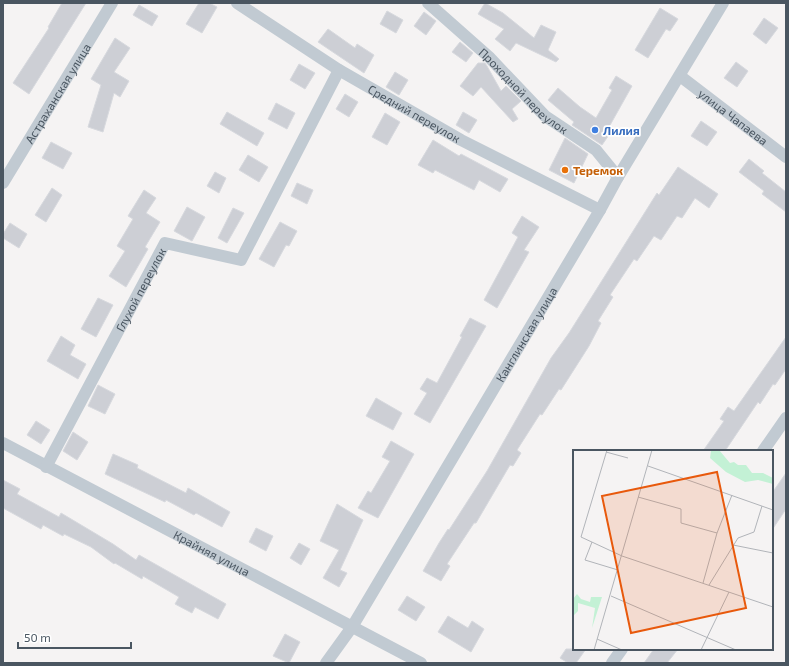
<svg xmlns="http://www.w3.org/2000/svg" width="789" height="666" font-family="'Exo 2',sans-serif">
  <style>
    .building { fill: #cdcfd5; stroke: #d7d9de }
    .lines { fill: none; stroke-linecap: round; stroke-linejoin: round }
    .street { stroke: #c1cad2; stroke-width: 12 }
    .shop-dot { fill: #3f7fe0; stroke: #fff; stroke-width: 1.5 }
    .food-dot { fill: #e8710a; stroke: #fff; stroke-width: 1.5 }
    .labels { text-anchor: middle; dominant-baseline: central; stroke-width: 3.5; stroke-linejoin: round; paint-order: stroke }
    .street-label { font-size: 12px; fill: #4a5661; stroke: #fff }
    .shop-label { font-size: 12px; font-weight: bold; fill: #366cbe; stroke: #fff; text-anchor: start }
    .food-label { font-size: 12px; font-weight: bold; fill: #c56008; stroke: #fff; text-anchor: start }
    .inset-road { fill: none; stroke: #b1b4b9; stroke-width: 1 }
    .view { fill: #e8590c; fill-opacity: 0.15; stroke: #e8590c; stroke-width: 2 }
    .inset-edge { fill: none; stroke: #4a5661; stroke-width: 2 }
  </style>
  <rect width="100%" height="100%" fill="#f5f3f3"/>
  <!-- building -->
  <path class="building" d="M62,3H86L29,94L13,83L49,28L48,27Z
    M199,3H209L217,7L202,33L186,24Z
    M485,3L503,13L534,38L541,25L556,32L548,50L559,59L556,62L516,43L510,51L495,39L504,29L478,14Z
    M139,5L158,16L152,26L133,15Z
    M660,8L678,19L670,31L666,29L648,58L635,50Z
    M387,11L403,20L396,33L380,24Z
    M424,12L436,21L426,35L414,26Z
    M764,18L778,28L766,44L753,34Z
    M328,29L355,48L357,44L374,55L364,73L318,42Z
    M115,38L130,48L114,72L129,81L120,97L114,93L103,132L88,127L101,85L91,79Z
    M460,42L473,53L466,62L452,52Z
    M736,62L748,71L737,87L724,78Z
    M478,63H485L487,66L501,91L506,86L521,101L512,109L518,119L513,122L481,87L473,96L460,86Z
    M299,64L315,73L305,89L290,80Z
    M395,72L408,80L399,95L386,87Z
    M616,76L632,86L609,127L613,129L602,145L572,125L574,122L548,100L558,88L580,107L596,118L612,90L609,88Z
    M345,94L358,102L349,117L336,109Z
    M276,103L295,113L287,129L268,119Z
    M227,112L264,133L257,146L220,124Z
    M463,112L477,120L469,133L456,125Z
    M385,113L400,122L387,145L372,137Z
    M701,121L717,132L707,146L691,136Z
    M565,138L588,154L574,183L549,170Z
    M433,140L459,156L461,154L508,179L500,192L479,180L474,190L435,170L433,173L418,165Z
    M51,142L72,153L63,169L42,158Z
    M248,155L268,167L259,182L239,170Z
    M749,159L764,171L762,173L786,192V212L762,194L764,191L739,172Z
    M678,167L718,194L709,208L695,198L682,218L677,216L661,240L654,236L637,261L634,259L610,295L613,297L598,321L601,323L589,346L561,390L559,389L542,415L540,414L517,450L521,453L513,466L510,465L476,523H474L447,564L450,566L441,581L423,571L439,543L448,529L449,530L487,471L551,358L569,333L657,193L659,195Z
    M215,172L226,178L219,193L207,186Z
    M297,183L313,190L307,204L291,196Z
    M52,188L62,195L46,222L35,215Z
    M144,190L156,198L146,213L160,222L145,247L148,249L126,287L109,276L125,251L117,246L133,219L128,216Z
    M187,207L205,217L192,241L174,231Z
    M233,208L244,213L227,243L218,238Z
    M522,216L539,227L524,250L529,252L497,308L484,300L518,237L512,233Z
    M280,222L297,231L289,246L286,245L274,267L259,259Z
    M10,223L27,234L19,248L3,238V234Z
    M98,298L113,305L96,337L81,329Z
    M470,318L486,326L430,423L414,414L427,393L420,389L427,378L437,383L462,337L460,336Z
    M61,336L75,345L70,355L86,364L78,379L47,361Z
    M786,337V369L775,385L773,384L760,404L758,402L725,451H703L724,421L720,419L728,407L734,411Z
    M98,385L115,394L105,414L88,406Z
    M376,398L402,413L393,430L366,416Z
    M36,421L50,430L41,444L27,435Z
    M73,432L88,442L77,460L63,451Z
    M391,441L414,454L378,518L358,508L368,491L371,493L390,461L382,457Z
    M113,454L138,465L137,468L186,493L188,488L230,512L222,527L196,513L194,515L166,500L165,502L105,474Z
    M786,473V509L772,530V493Z
    M3,480L20,489L17,494L59,517L61,513L113,544L136,560L139,555L226,604L218,619L195,607L192,613L175,604L179,597L143,576L142,579L115,563L114,564L91,547L64,534L63,536L43,525L41,529L3,508Z
    M337,504L363,520L340,570L347,573L339,587L323,578L339,550L320,541Z
    M256,528L273,536L266,551L249,542Z
    M299,543L310,549L301,565L290,558Z
    M407,596L425,607L416,621L398,610Z
    M448,616L468,628L472,621L484,629L471,652L438,632Z
    M285,634L300,642L289,663L273,656Z
    M566,649H586L576,663H568L560,658Z
    M654,649H678L667,663H644Z"/>
  <g class="lines">
    <!-- street -->
    <g class="street">
      <path id="s1" d="M237,3L339,70L461,140L600,210"/>
      <path id="s2" d="M428,3L489,57L545,116L596,150L618,177"/>
      <path id="s3" d="M680,76L786,157"/>
      <path id="s4" d="M3,183L112,3"/>
      <path id="s5" d="M3,443L421,663"/>
      <path d="M763,451L786,418"/>
      <path id="s6" d="M46,467L165,243L241,260L339,70"/>
      <path id="s7" d="M326,663L352,627L600,210L618,177L723,3"/>
      <path d="M612,663L622,649"/>
    </g>
  </g>
  <!-- markers -->
  <circle class="shop-dot" cx="595" cy="130" r="4"/>
  <circle class="food-dot" cx="565" cy="170" r="4"/>
  <g class="labels">
    <!-- street labels -->
    <g class="street-label">
      <text stroke="none"><textPath href="#s2" startOffset="130">Проходной переулок</textPath></text>
      <text stroke="none"><textPath href="#s4" startOffset="105">Астраханская улица</textPath></text>
      <text stroke="none"><textPath href="#s1" startOffset="209">Средний переулок</textPath></text>
      <text stroke="none"><textPath href="#s3" startOffset="67">улица Чапаева</textPath></text>
      <text stroke="none"><textPath href="#s6" startOffset="201">Глухой переулок</textPath></text>
      <text stroke="none"><textPath href="#s7" startOffset="385">Канглинская улица</textPath></text>
      <text stroke="none"><textPath href="#s5" startOffset="236">Крайняя улица</textPath></text>
    </g>
    <!-- shop labels -->
    <g class="shop-label">
      <text x="603" y="130">Лилия</text>
    </g>
    <!-- food labels -->
    <g class="food-label">
      <text x="573" y="170">Теремок</text>
    </g>
  </g>
  <!-- overview -->
  <g transform="translate(573 450)">
    <rect width="200" height="200" fill="#f5f3f3"/>
    <path d="M146,0L157,13L161,12L165,15H173L179,23H190L200,28V34L185,30L172,32L153,22L137,8L138,1ZM4,144L8,149L17,152L18,147H29L19,178L22,158L5,153V161L0,166V149Z" fill="#c3f1d5"/>
    <path class="inset-road" d="M34,0L8,87L49,106L200,157M33,2L55,8M75,16L200,60M65,47L108,59V73L144,83M19,92L12,110L45,120M160,95L200,103M130,133L144,83L159,45M136,135L165,88L181,82L189,56M38,146L163,200M24,189L49,200M21,200L79,0M128,200L156,142"/>
    <path class="view" d="M144,22L173,158L58,183L29,46Z"/>
    <rect width="200" height="200" class="inset-edge"/>
  </g>
  <!-- border -->
  <rect width="789" height="666" fill="none" stroke="#4a5661" stroke-width="8"/>
  <!-- scale -->
  <path d="M18 642v6h113v-6" fill="none" stroke="#4a5661" stroke-width="2"/>
  <text x="24" y="642" font-size="12" fill="#4a5661" stroke="#ffffff" stroke-width="3" paint-order="stroke">50 m</text>
</svg>
